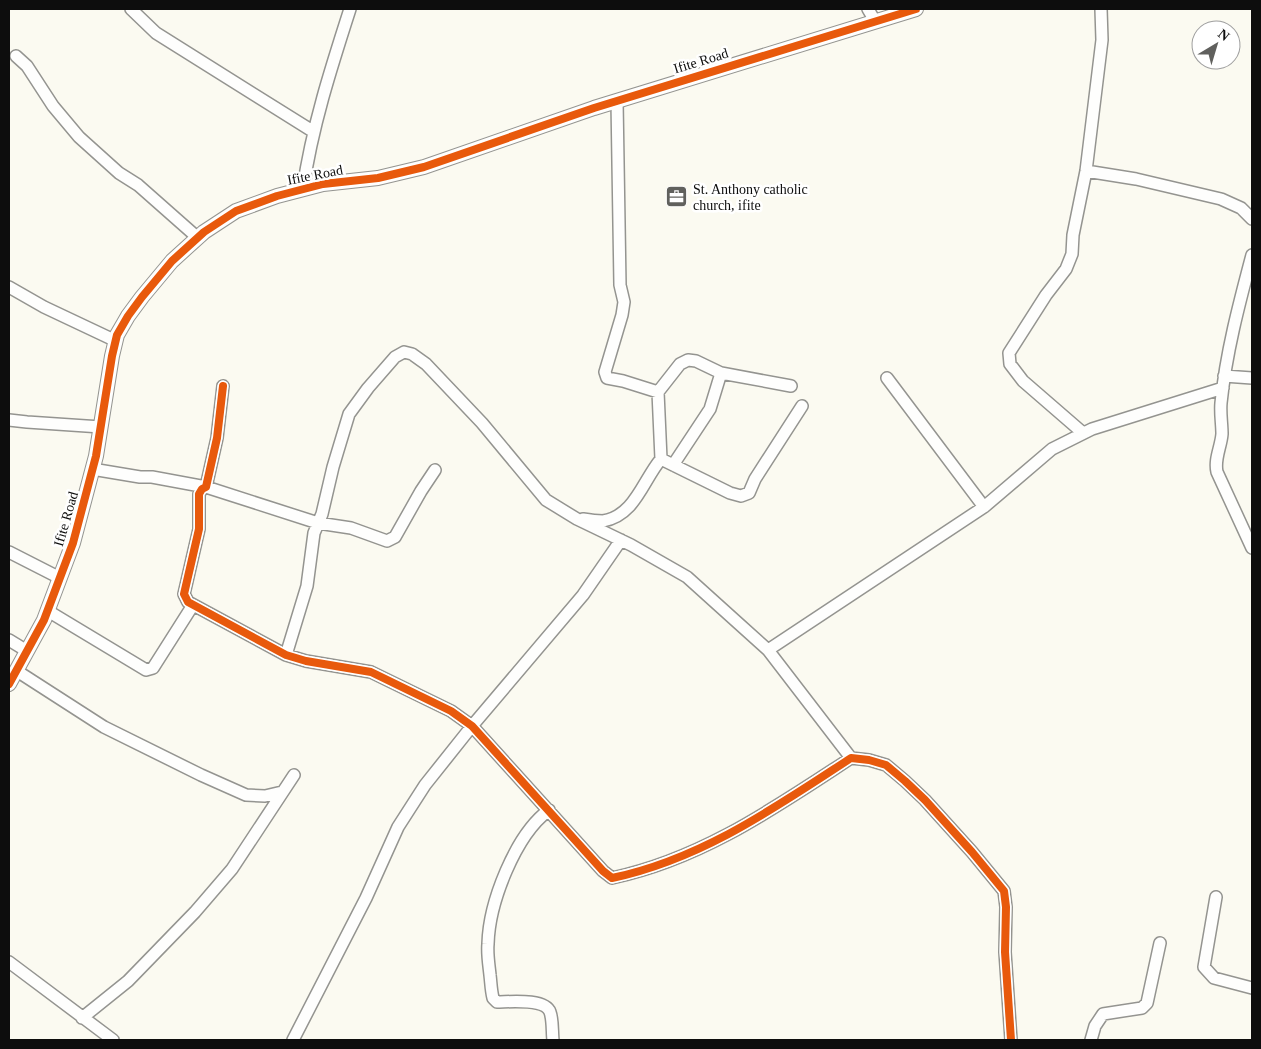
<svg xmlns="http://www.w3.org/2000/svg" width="1261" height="1049" font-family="'Times New Roman',serif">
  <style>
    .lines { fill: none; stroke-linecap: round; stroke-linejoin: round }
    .minor-casing { stroke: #949490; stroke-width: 14 }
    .tertiary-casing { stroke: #949490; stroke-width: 16 }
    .minor { stroke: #fefefd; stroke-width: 11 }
    .tertiary { stroke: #fefefd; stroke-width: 14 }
    .cycleway-casing { stroke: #fff; stroke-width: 11 }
    .cycleway { stroke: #e8590c; stroke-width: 8 }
    .labels { text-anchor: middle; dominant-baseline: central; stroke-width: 5; stroke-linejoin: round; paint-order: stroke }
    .street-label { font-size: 14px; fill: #0d0d0d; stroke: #fff }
    .poi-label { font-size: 14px; fill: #0d0d0d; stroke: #fff; text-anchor: start }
  </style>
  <rect width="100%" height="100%" fill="#fbfaf1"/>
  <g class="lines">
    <defs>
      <path id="minor" d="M131,9L156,33L314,132
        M868,9L875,21
        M16,56L27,66L53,106L79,137L119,173L138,185L198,238
        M617,101L620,285L624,302L622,315L605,372L607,378L623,381L658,392L680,364L688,360L696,361L721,373L791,386
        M1086,171L1136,179L1221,199L1241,208L1252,219
        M303,189C312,127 331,68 350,9
        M1252,255C1239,304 1226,353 1221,403C1220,413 1222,424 1222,434C1221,447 1214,459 1217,472L1252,548
        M9,287L44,307L116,341
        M1224,376L1252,378
        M887,378L984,507
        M223,386L217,438L206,487L202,489L199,494V529L184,594L188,602L286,655L306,661L371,672L451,711L472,726L603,871L612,878C702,859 776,807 851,758L869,760L886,765L905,781L925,800L972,852L1004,891L1006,907L1005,952L1011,1040
        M658,392L661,459
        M9,420L27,422L101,427
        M1083,433L1023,381L1010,364L1009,353L1046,295L1066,269L1072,254L1073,235L1086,171L1102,40L1101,9
        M673,465L710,409L721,373
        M92,469L140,477H152L206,487L318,523L351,528L387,541L395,537L421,491L435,470
        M583,519C589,520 597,521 603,521C635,516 643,480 661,459L730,493L741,496L749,493L755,479L802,406
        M9,552L60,578
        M48,611L146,670L153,668L193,605
        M9,640L27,651
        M768,650L984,507L1052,449L1092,429L1223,388
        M286,655L307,586L314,533L322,514L333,467L349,414L368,388L395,357L404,352L412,354L426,364L482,423L546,500L577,519L631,545L687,577L738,623L768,650L851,758
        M17,671L104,727L201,775L246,795L265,796L282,792
        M549,810C515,835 489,903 488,944C487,954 489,965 490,975C491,983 491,990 493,998L497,1002C509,1002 545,998 550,1012C553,1020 552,1032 553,1040
        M1216,897L1204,967L1214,978L1252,988
        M9,962L113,1040
        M82,1018L128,981L195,912L232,869L294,775
        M293,1040L366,898L398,827L425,785L472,726L583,595L621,540
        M1091,1040L1095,1026L1103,1014L1142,1008L1147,1003L1160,943"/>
      <path id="tertiary" d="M9,684L44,620L73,543L96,456L112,356L117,335L128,316L142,297L172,261L204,232L236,211L277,196L323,184L378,178L424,167L594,108L916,9"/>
    </defs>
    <!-- minor casing -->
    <use href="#minor" class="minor-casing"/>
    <!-- tertiary casing -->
    <use href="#tertiary" class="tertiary-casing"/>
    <!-- minor -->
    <use href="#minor" class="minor"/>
    <!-- tertiary -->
    <use href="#tertiary" class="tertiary"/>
    <defs>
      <path id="cycleway" d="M223,386L217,438L206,487L202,489L199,494V529L184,594L188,602L286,655L306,661L371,672L451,711L472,726L603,871L612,878C702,859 776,807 851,758L869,760L886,765L905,781L925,800L972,852L1004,891L1006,907L1005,952L1011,1040
        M9,684L44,620L73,543L96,456L112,356L117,335L128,316L142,297L172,261L204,232L236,211L277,196L323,184L378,178L424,167L594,108L916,9"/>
    </defs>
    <!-- cycleway casing -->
    <use href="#cycleway" class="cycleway-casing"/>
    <!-- cycleway -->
    <use href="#cycleway" class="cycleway"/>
  </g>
  <!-- icons -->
  <defs>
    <symbol id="office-square" viewBox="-11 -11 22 22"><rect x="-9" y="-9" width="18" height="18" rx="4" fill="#60605d" stroke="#fff"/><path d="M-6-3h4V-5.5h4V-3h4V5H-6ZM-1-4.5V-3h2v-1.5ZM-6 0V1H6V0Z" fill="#fff"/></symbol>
  </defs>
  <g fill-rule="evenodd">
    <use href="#office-square" x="664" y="184" width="25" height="25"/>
  </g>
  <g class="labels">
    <!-- street labels -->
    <g class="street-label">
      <text transform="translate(701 61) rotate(-17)">Ifite Road</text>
      <text transform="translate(315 175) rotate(-11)">Ifite Road</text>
      <text transform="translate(66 519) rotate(-74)">Ifite Road</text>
    </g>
    <!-- poi labels -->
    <g class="poi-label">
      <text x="693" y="189">St. Anthony catholic<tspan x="693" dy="16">church, ifite</tspan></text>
    </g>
  </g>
  <!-- border -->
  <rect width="1261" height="1049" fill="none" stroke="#0d0d0d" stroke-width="20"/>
  <!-- north arrow -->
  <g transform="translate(1216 45) rotate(38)"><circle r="24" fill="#ffffff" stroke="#9e9e9e"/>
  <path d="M0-4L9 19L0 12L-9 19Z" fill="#60605d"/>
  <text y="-8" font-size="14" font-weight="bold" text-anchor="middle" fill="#0d0d0d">N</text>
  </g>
</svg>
